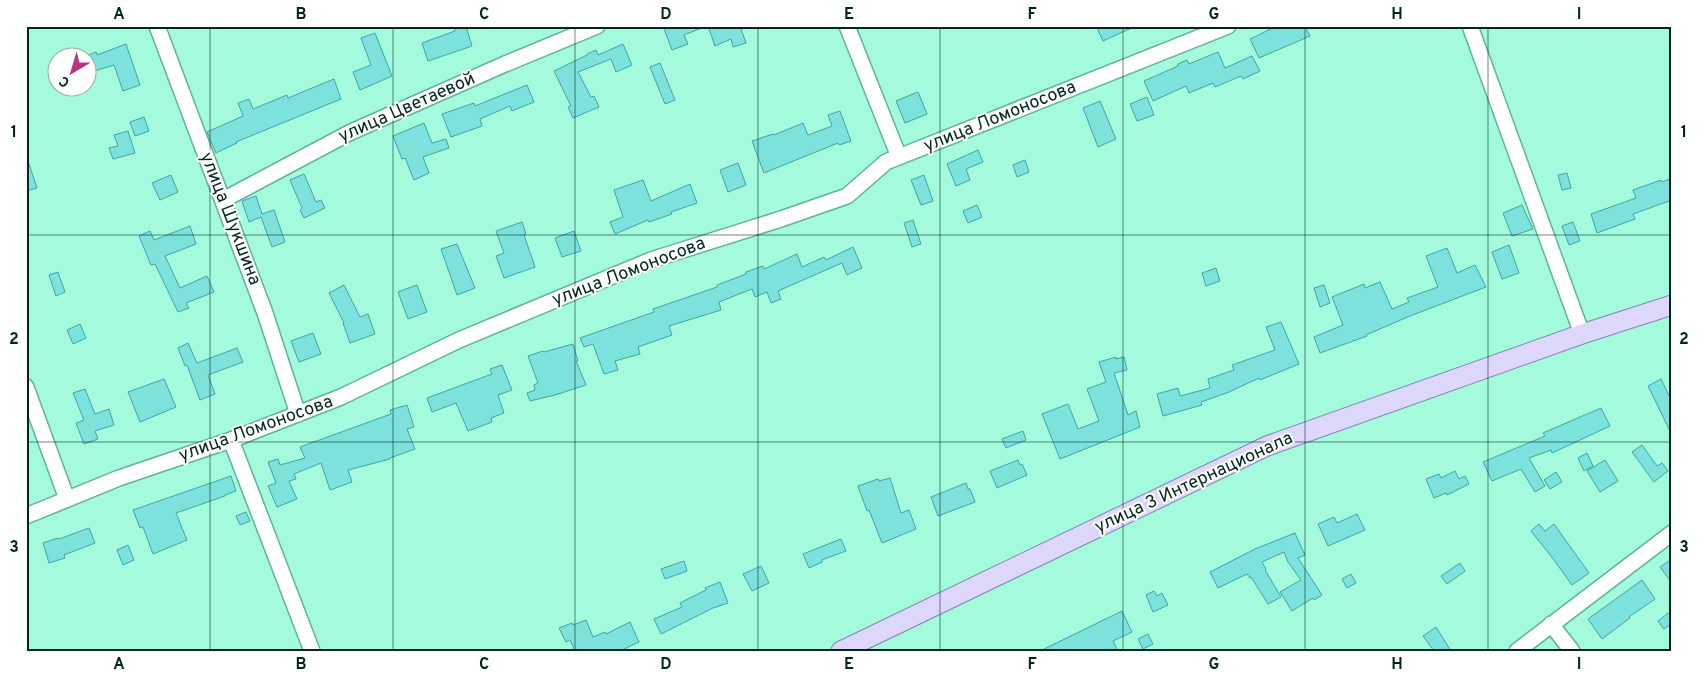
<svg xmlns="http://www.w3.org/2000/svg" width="1698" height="677" font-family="Overpass,sans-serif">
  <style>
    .building { fill: #7de1dc; stroke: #40a6a1 }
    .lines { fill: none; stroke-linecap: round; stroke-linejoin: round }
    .minor-casing { stroke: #5eb499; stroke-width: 18 }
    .major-casing { stroke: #8088ac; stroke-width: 21 }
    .minor { stroke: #fff; stroke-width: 15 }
    .major { stroke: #dcd7fb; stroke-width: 19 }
    .grid { fill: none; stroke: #01271d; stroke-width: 1; stroke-opacity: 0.55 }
    .labels { text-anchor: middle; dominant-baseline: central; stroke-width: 4; stroke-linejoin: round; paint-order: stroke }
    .street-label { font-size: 18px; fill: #01271d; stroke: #fff }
    .neatline { fill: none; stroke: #01271d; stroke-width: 2 }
    .grid-label { font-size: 16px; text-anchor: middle; font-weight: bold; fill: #01271d }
  </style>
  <rect width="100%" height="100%" fill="#a3fadd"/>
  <!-- building -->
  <path class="building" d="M454,26H466L472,46L428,61L422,43L455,31Z
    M663,26H704V27L684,35L688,44L672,50Z
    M708,26H740L746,43L733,47L731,39L715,46Z
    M1096,26H1136L1103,41Z
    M1277,26H1305L1310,36L1259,58L1250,39Z
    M375,33L392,76L360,90L353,72L371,65L361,38Z
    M126,44L140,85L123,91L114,65L91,72L86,56L96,52L97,55Z
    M623,44L632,65L616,72L611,59L578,72L591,97L594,96L599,107L573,118L568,107L571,106L554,71L587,55V54L596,50L598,55Z
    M1218,52L1225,68L1252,56L1260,71L1243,79L1241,76L1215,87L1213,83L1189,93L1186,86L1153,101L1144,81L1178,66V64L1187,60L1189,64Z
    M660,63L675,100L665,104L650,67Z
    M334,79L341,99L236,142L237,143L216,153L207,132L243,116L238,103L249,99L253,109L287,95L288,98Z
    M527,85L534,102L512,111L510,106L480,119L482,126L451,137L442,114L474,103L475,106Z
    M918,92L927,114L905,123L896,101Z
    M1147,97L1154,115L1137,121L1130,104Z
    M1100,101L1116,139L1098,147L1083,108Z
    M840,111L851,141L839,145L838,143L764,173L752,141L773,134L774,135L803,123L808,135L832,126L828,115Z
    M144,117L149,131L135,136L130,122Z
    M424,123L432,143L446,139L449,148L423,157L429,173L414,180L405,158L402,159L393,136Z
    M128,131L135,153L113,159L109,148L118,146L114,135Z
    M978,150L983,162L966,169L970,180L956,186L947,164Z
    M1025,160L1029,172L1017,177L1013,165Z
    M26,161H28L37,188L26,191Z
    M738,163L746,185L728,192L720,170Z
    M1567,173L1571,188L1562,190L1558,175Z
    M304,174L316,202L321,200L325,208L304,218L300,210L302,208L290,180Z
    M171,175L178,192L160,200L152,183Z
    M924,175L933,201L921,205L911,180Z
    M1672,178V200L1633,214L1635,219L1597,233L1591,214L1636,198L1633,190L1661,180L1662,182Z
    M643,180L651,201L690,184L697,203L671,212L672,214L649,222L648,220L615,234L610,222L623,217L614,190Z
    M256,196L262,214L274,210L285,242L272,247L261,217L249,222L242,201Z
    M977,205L982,217L968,223L963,211Z
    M1522,205L1533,229L1512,236L1503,213Z
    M913,220L921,244L912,247L904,223Z
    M522,222L526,234L524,235L535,267L504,278L496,256L504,253L496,231Z
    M1573,222L1580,241L1569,245L1562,226Z
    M190,226L196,244L165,256L180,288L207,276L214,292L186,303L189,308L178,312L155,264L151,265L139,236L150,231L154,240Z
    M574,231L581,251L562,257L555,238Z
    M457,244L475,288L457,295L441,249Z
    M1509,245L1519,273L1502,279L1492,252Z
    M853,247L862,268L847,275L842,263L778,291L781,299L771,303L767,292L755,297L752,289L719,302L721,310L669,326L672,335L638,347L640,354L615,361L618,370L604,374L593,344L584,347L580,338L654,312L653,309L717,287V285L746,274V272L763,266L764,269L797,254L802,267L824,257L826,260Z
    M1447,248L1457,273L1475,265L1486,287L1410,316L1366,335L1367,336L1320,353L1314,337L1343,325L1332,297L1364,284L1365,288L1380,282L1392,309L1409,302L1407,298L1438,287L1426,256Z
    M1216,268L1220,281L1206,286L1202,273Z
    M58,272L65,292L56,296L49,275Z
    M344,285L360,317L368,314L375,334L350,343L343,323H344L329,293Z
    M417,285L427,312L408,319L398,292Z
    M1324,285L1330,303L1320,307L1314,288Z
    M1281,322L1299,364L1260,380L1259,378L1229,392L1201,402L1202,405L1163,416L1157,394L1178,388L1180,396L1210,388L1208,379L1234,370L1232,365L1275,350L1266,327Z
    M80,324L86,338L73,344L67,330Z
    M313,333L321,354L299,362L291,341Z
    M188,343L197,363L237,348L243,362L208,375L215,394L200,400L187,365L185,366L178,348Z
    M573,344L578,361H576L586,385L555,395L530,401L527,393L535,390L534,385L538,383L528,356L543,351L544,352Z
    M1116,357V359L1124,357L1127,370L1114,373L1128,415L1136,411L1140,427L1060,459L1042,414L1068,404L1078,429L1099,421L1087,389L1106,382L1099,362Z
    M502,365L512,390L498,395L504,413L491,418L492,422L468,431L456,403L432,412L427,398L492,374L490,369Z
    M164,379L176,407L140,422L128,392Z
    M1661,379L1672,402V435L1648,386Z
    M85,389L95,414L109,409L114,425L95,431L98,439L84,444L76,423L84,420L73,393Z
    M407,405L414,427L407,429L415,449L390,458V459L348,470L352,482L330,490L321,463L294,474L296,479L289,481L297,499L277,507L268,486L276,483L268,462L278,459L280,465L305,458L300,447L391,414L390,410Z
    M1601,408L1610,426L1552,453L1551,450L1529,458L1545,486L1535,492L1521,469L1492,481L1483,462L1545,436L1543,433Z
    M1023,431L1026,440L1006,448L1002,439Z
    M1642,445L1657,466L1662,463L1668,471L1654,482L1632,452Z
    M1587,453L1593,466L1584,471L1578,458Z
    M1018,460L1020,465L1022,464L1027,475L997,488L990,471Z
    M1605,460L1618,481L1600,492L1587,471Z
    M1455,471L1459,479L1465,476L1469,484L1447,495L1446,493L1434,498L1426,479L1439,474L1441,478Z
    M1556,472L1562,482L1550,489L1544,480Z
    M231,476L236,491L225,495V496L176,513L187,540L153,554L143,527L140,528L133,510Z
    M890,478L901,513L909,510L916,529L882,543L869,510L867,511L858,486L878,479L879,481Z
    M966,483L968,489H970L975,502L938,516L931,497Z
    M246,512L250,521L240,525L236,516Z
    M1357,514L1365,530L1328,546L1318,524L1334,517L1337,523Z
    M1539,524L1545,531L1554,524L1589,573L1572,585L1551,556L1531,531Z
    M89,528L95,543L64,555L65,558L49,563L43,543L58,538L59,539Z
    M1295,533L1305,555L1298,558L1322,595L1314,600L1313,598L1292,611L1280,592L1301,580L1288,562L1284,552L1262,562L1266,569L1265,570L1281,597L1268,604L1251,577L1250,578L1247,574L1218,588L1210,572L1255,549Z
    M841,539L846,551L822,560V562L809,568L803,554Z
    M128,545L134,560L123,565L117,550Z
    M1672,559V583L1660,567Z
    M684,561L687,571L665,579L661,569Z
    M1460,563L1465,571L1447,584L1441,576Z
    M761,566L769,583L752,591L743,574Z
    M1351,574L1356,583L1347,588L1342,579Z
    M1642,580L1655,599L1629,617L1630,618L1602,639L1588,619Z
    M720,582L728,603L713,608L661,634L654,619L682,607L680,603L706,590L705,588Z
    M1154,591L1157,596L1162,593L1168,605L1153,612L1146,595Z
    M1672,610V623L1664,629L1658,621Z
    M1122,611L1132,632L1113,641L1118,651H1040Z
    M586,620L593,637L605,632L606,634L630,622L639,642L620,651H575L570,640L566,642L559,628L572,623L573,625Z
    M1436,627L1451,651H1434L1423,636Z
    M1148,634L1153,644L1143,649L1138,639Z"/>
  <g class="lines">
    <defs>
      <path id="minor" d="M157,26L265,313L298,414
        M847,26L899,157
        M1470,26L1582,334
        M223,200L351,132L505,64L597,26
        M26,387L67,499
        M231,440L312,651
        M26,516L119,478L231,440L341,397L459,340L651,260L781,219L847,196L886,162L1228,26
        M1551,624L1572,651
        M1517,651L1672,533"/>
      <path id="major" d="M841,651L1267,446L1582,334L1672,305"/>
    </defs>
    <!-- minor casing -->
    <use href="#minor" class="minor-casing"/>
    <!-- major casing -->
    <use href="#major" class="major-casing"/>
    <!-- minor -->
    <use href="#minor" class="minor"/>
    <!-- major -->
    <use href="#major" class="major"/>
  </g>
  <!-- grid -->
  <path class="grid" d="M210,26V651M393,26V651M575,26V651M758,26V651M940,26V651M1123,26V651M1305,26V651M1488,26V651M26,235H1672M26,442H1672"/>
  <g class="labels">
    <!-- street labels -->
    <g class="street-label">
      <text transform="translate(407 108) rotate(-24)">улица Цветаевой</text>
      <text transform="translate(1000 117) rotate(-22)">улица Ломоносова</text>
      <text transform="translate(230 219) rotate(69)">улица Шукшина</text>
      <text transform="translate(629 272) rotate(-21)">улица Ломоносова</text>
      <text transform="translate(256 429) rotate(-20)">улица Ломоносова</text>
      <text transform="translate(1194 483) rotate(-25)">улица 3 Интернационала</text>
    </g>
  </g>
  <!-- border -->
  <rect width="1698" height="677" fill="none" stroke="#ffffff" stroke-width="55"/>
  <!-- north arrow -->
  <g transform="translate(72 72) rotate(218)"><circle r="24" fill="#ffffff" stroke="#99a9a5"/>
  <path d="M0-4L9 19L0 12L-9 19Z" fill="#b9367e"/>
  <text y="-8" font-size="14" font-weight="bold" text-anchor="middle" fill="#01271d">С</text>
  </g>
  <rect x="28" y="28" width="1642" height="622" class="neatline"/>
  <g class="grid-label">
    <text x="119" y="19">A</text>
    <text x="301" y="19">B</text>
    <text x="484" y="19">C</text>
    <text x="666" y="19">D</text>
    <text x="849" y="19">E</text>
    <text x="1032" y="19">F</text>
    <text x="1214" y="19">G</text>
    <text x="1397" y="19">H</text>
    <text x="1579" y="19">I</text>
    <text x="14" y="137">1</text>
    <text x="1684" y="137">1</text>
    <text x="14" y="344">2</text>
    <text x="1684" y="344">2</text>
    <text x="14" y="552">3</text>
    <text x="1684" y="552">3</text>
    <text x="119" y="669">A</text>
    <text x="301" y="669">B</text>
    <text x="484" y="669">C</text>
    <text x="666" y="669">D</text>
    <text x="849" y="669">E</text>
    <text x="1032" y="669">F</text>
    <text x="1214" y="669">G</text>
    <text x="1397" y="669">H</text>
    <text x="1579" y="669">I</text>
  </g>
</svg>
